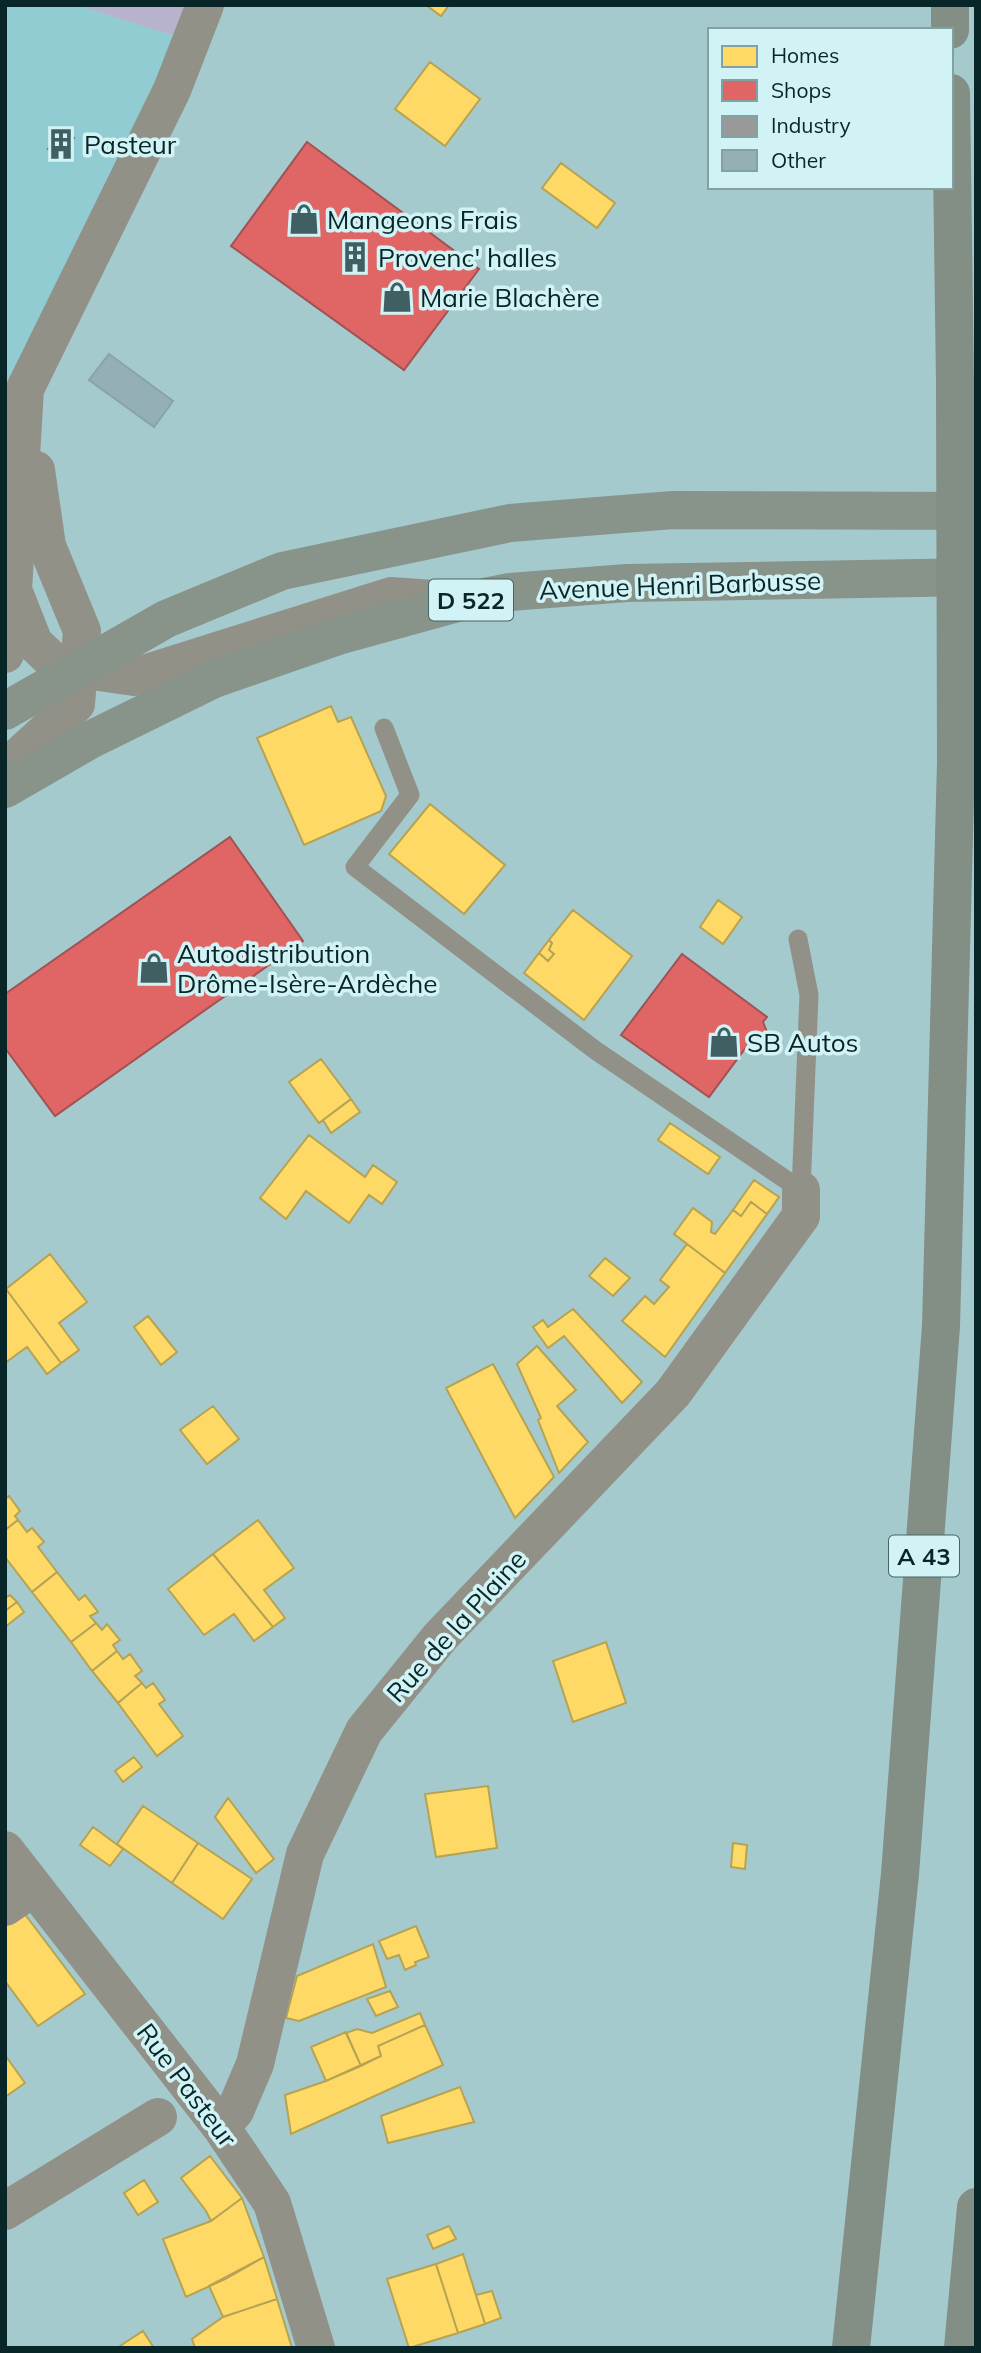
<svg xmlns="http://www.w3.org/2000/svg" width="981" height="2353" font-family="Mulish,sans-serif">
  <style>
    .built { fill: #90ccd2 }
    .green { fill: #b8b3cd }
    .homes { fill: #ffd966; stroke: #b5a353; stroke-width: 2 }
    .shops { fill: #e06666; stroke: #9f5353; stroke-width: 2 }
    .industry { fill: #999; stroke: #6e7677; stroke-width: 2 }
    .building { fill: #94b0b6; stroke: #88a4aa; stroke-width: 2 }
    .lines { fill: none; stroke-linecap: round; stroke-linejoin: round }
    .service { stroke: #919188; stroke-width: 19 }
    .minor { stroke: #919188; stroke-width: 38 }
    .primary { stroke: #88938a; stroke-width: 38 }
    .motorway { stroke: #838e85; stroke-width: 38 }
    .motorway-bridge { stroke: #838e85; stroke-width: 38 }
    .labels { text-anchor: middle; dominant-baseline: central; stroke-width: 7; stroke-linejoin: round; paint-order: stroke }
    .shield { fill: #d2f3f5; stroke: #456466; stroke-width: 2 }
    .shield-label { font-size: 24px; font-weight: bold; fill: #082628 }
    .poi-label { font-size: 26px; fill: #082628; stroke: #d2f3f5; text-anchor: start }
    .street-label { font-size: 26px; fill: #082628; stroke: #d2f3f5 }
  </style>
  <rect width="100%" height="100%" fill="#a5cace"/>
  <!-- built -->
  <path class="built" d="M5,5H76L191,41L25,389L5,640Z"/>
  <!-- green -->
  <path class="green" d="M76,5H202L191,41Z"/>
  <!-- homes -->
  <path class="homes" d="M426,5H449L441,16Z
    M430,62L480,99L445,146L395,109Z
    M561,163L615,203L597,228L542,188Z
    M331,706L338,722L351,717L386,796L381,811L304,845L257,738Z
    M430,804L505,865L464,914L389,854Z
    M718,900L742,917L723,944L700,927Z
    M573,910L632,956L584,1020L524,973L539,953L548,961L554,954L549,950L552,943L549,940Z
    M549,940L552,943L549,950L554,954L548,961L539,953Z
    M321,1059L351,1099L319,1123L289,1082Z
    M351,1099L360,1112L331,1133L323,1120Z
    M670,1123L720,1157L708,1174L658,1140Z
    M309,1135L365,1177L373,1165L397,1182L382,1204L369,1195L349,1223L306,1191L286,1219L260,1198Z
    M754,1180L779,1197L767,1214L751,1202L741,1216L733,1210Z
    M751,1202L767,1214L725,1273L674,1234L693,1208L712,1222L711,1232L715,1234L733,1210L741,1216Z
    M687,1244L725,1273L665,1357L622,1321L645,1296L654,1304L669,1287L660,1280Z
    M50,1254L87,1302L59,1323L79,1350L61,1363L6,1289Z
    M605,1258L630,1278L613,1296L589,1276Z
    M6,1289L61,1363L47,1374L27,1347L5,1363Z
    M573,1309L642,1382L622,1403L564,1336L548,1348L533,1327L543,1320L548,1327Z
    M148,1316L177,1352L161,1365L134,1327Z
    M537,1346L576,1390L557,1406L588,1442L559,1473L538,1420L541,1418L517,1364Z
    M493,1364L554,1477L515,1518L446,1388Z
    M213,1406L239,1439L207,1464L180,1430Z
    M9,1496L20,1511L15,1516L18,1520L5,1530V1499Z
    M18,1520L27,1532L32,1528L44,1542L38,1547L57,1572L32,1592L5,1557V1530Z
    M258,1520L294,1568L264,1590L285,1618L273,1627L213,1554Z
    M213,1554L273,1627L254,1641L234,1614L204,1635L168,1589Z
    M57,1572L79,1600L85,1595L98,1612L90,1616L96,1623L71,1642L32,1592Z
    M10,1595L17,1602L5,1611V1598Z
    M17,1602L24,1612L5,1627V1611Z
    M96,1623L102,1630L107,1624L120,1640L113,1645L117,1651L92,1671L71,1642Z
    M606,1642L626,1703L573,1722L553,1661Z
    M117,1651L123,1659L130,1654L142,1671L135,1676L142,1683L118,1703L92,1671Z
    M142,1683L146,1688L153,1683L165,1700L159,1704L183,1736L157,1756L118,1703Z
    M134,1757L142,1767L123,1782L115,1771Z
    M488,1786L497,1848L436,1857L425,1794Z
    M228,1798L274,1859L256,1873L215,1817Z
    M143,1806L198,1843L172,1883L117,1844Z
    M93,1827L123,1849L110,1866L80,1845Z
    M198,1843L252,1879L223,1919L172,1883Z
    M733,1843L747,1845L745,1869L731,1867Z
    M24,1913L85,1994L38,2026L5,1981V1925Z
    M416,1926L429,1957L415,1962L416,1965L405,1970L399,1955L387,1959L379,1941Z
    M373,1944L386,1987L299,2021L286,2018L297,1976Z
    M390,1991L398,2007L376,2016L367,1999Z
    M420,2013L425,2025L378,2046L381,2056L361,2066L346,2033L357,2029L372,2033Z
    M425,2025L443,2065L291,2134L285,2095L326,2081L381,2056L378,2046Z
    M346,2032L361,2066L326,2081L311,2047Z
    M5,2055L25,2083L5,2097Z
    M460,2087L474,2122L388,2143L381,2116Z
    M210,2156L242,2198L211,2221L206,2211L181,2178Z
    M144,2180L158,2202L138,2215L124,2193Z
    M242,2198L264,2257L225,2279L186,2297L163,2239L211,2221Z
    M449,2226L456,2239L433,2249L427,2235Z
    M463,2254L485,2324L458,2333L436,2264Z
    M264,2257L277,2299L223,2317L209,2286Z
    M436,2264L458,2333L409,2348L387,2279Z
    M492,2291L501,2318L485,2324L476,2295Z
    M277,2299L292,2348H195L192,2339L223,2317Z
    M143,2331L154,2348H117Z"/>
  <!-- shops -->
  <path class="shops" d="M307,142L479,269L404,370L231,246Z
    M230,837L303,941L55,1116L5,1048V994Z
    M682,954L767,1017L763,1022L767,1032L756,1034L709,1097L621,1035Z"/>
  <!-- industry -->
  <path class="industry" d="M62,129L74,138L60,158L48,149Z"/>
  <!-- building -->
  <path class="building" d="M109,354L173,401L154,427L89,380Z"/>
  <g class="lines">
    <!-- service -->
    <path class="service" d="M384,728L410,795L355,867L595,1050L801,1190
      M798,939L809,995L801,1190"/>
    <!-- minor -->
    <path class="minor" d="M15,595L34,643L53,661L78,669L134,677L391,596L461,601
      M5,654L13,590L25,389L172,90L205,5
      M5,778L20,755L76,704L82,631L47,546L36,470
      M5,1850L221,2127L272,2203L316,2348
      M5,1907L34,1887
      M221,2127L235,2111L255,2064L305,1854L364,1731L440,1637L673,1393L801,1216V1190
      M5,2211L158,2117"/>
    <!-- primary -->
    <path class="primary" d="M5,711L166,619L282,571L510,523L673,510L976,511
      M5,789L90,740L214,679L338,636L465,601L510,592L627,583L976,577"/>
    <!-- motorway -->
    <path class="motorway" d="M950,5V30
      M951,93L955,382
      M851,2348L900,1874L941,1326L956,762
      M963,2348L976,2207"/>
    <!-- motorway-bridge -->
    <path class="motorway-bridge" d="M955,382L956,762"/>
  </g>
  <!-- icons -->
  <defs>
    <symbol id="building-bare" viewBox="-9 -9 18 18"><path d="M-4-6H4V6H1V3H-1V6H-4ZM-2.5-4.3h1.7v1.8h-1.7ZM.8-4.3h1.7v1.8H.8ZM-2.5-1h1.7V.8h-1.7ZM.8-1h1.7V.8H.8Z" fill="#3f5f62" stroke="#d2f3f5" stroke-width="2.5" paint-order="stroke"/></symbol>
    <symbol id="shop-bare" viewBox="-9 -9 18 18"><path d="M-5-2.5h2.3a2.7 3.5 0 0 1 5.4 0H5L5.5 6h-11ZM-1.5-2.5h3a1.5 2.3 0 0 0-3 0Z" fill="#3f5f62" stroke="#d2f3f5" stroke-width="2.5" paint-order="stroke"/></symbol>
  </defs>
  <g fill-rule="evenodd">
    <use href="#building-bare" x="39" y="122" width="44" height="44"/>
    <use href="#shop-bare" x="282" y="197" width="44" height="44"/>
    <use href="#building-bare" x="333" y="235" width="44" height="44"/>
    <use href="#shop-bare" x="375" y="275" width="44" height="44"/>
    <use href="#shop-bare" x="132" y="946" width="44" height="44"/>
    <use href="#shop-bare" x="702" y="1020" width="44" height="44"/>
  </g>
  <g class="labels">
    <!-- shield labels -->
    <g class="shield">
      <rect x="429" y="579.5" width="84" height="41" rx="5"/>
      <rect x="889" y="1535.5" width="70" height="41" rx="5"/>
    </g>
    <g class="shield-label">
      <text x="471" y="600">D 522</text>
      <text x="924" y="1556">A 43</text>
    </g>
    <!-- poi labels -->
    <g class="poi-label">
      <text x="84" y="144">Pasteur</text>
      <text x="327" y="219">Mangeons Frais</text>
      <text x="378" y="257">Provenc' halles</text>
      <text x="420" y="297">Marie Blachère</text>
      <text x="177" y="953">Autodistribution<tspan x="177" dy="30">Drôme-Isère-Ardèche</tspan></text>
      <text x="747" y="1042">SB Autos</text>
    </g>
    <!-- street labels -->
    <g class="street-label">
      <text transform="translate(680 585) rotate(-2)">Avenue Henri Barbusse</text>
      <text transform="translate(456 1626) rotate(-48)">Rue de la Plaine</text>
      <text transform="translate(187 2085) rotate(53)">Rue Pasteur</text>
    </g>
  </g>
  <!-- border -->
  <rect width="981" height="2353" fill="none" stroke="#082628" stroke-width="14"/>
  <!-- legend -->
  <rect x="708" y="28" width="245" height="161" fill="#d2f3f5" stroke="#81a1a3" stroke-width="2"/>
  <rect x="722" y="46" width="35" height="21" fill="#ffd966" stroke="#81a1a3" stroke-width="2"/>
  <text x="771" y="63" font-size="21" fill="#082628">Homes</text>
  <rect x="722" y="80" width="35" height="21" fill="#e06666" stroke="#81a1a3" stroke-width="2"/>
  <text x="771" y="98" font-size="21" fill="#082628">Shops</text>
  <rect x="722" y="116" width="35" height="21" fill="#999999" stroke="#81a1a3" stroke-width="2"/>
  <text x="771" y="133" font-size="21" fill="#082628">Industry</text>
  <rect x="722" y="150" width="35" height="21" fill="#94b0b6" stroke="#81a1a3" stroke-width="2"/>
  <text x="771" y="168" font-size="21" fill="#082628">Other</text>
</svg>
